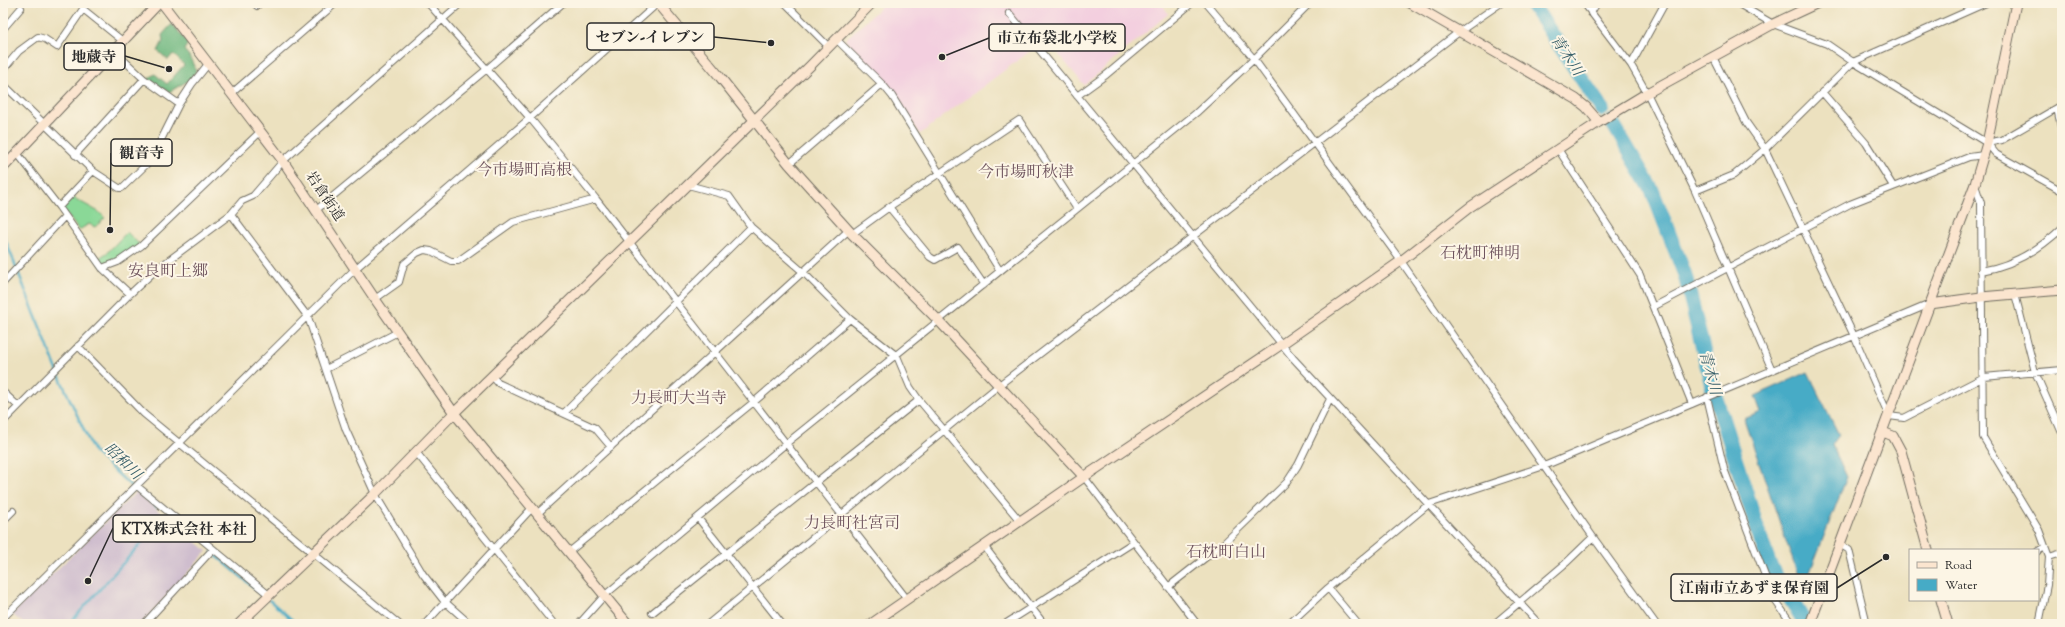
<svg xmlns="http://www.w3.org/2000/svg" width="2065" height="627" font-family="'Sorts Mill Goudy','Noto Serif JP',serif">
  <style>
    .built { fill: #f3cfdf }
    .industrial { fill: #cfbdce }
    .green { fill: #8ad897; stroke: #5a8261 }
    .forest { fill: #6fb880; stroke: #4d7256 }
    .water { fill: #46abc6; stroke: #386b78 }
    .lines { fill: none; stroke-linecap: round; stroke-linejoin: round }
    .stream { stroke: #46abc6; stroke-width: 2.5 }
    .river { stroke: #46abc6; stroke-width: 15 }
    .street-casing { stroke: #6f6b5f; stroke-width: 8 }
    .secondary-casing { stroke: #6f6b5f; stroke-width: 11 }
    .street { stroke: #fff; stroke-width: 6 }
    .secondary { stroke: #fbe5cf; stroke-width: 9 }
    .labels { text-anchor: middle; dominant-baseline: central; stroke-width: 4; stroke-linejoin: round; paint-order: stroke }
    .street-label { font-size: 14px; fill: #2b2b2b; stroke: #fcf5e5 }
    .water-label { font-size: 15px; font-style: italic; fill: #365e69; stroke: #fcf5e5 }
    .quarter-label { font-size: 16px; fill: #6f545e; stroke: #fcf5e5 }
    .leader { fill: none; stroke: #2b2b2b; stroke-width: 1.5 }
    .callout-dot { fill: #2b2b2b; stroke: #fcf5e5; stroke-width: 1.5 }
    .callout { fill: #fcf5e5; stroke: #2b2b2b; stroke-width: 1.5 }
    .callout-label { font-size: 15px; text-anchor: middle; font-weight: bold; fill: #2b2b2b }
  </style>
  <rect width="100%" height="100%" fill="#fcf5e5"/>
  <filter id="ink" filterUnits="userSpaceOnUse"><feTurbulence type="fractalNoise" baseFrequency=".025" numOctaves="2"/><feDisplacementMap in="SourceGraphic" scale="8" xChannelSelector="R" yChannelSelector="G"/><feConvolveMatrix kernelMatrix="1 2 1 2 8 2 1 2 1" color-interpolation-filters="sRGB"/></filter>
  <filter id="wash" filterUnits="userSpaceOnUse"><feTurbulence type="fractalNoise" baseFrequency=".012" numOctaves="4" result="noise"/><feDisplacementMap in="SourceGraphic" scale="16" xChannelSelector="R" yChannelSelector="G"/><feGaussianBlur stdDeviation="0.9" result="paint"/><feColorMatrix in="noise" values="0 0 0 0 0 0 0 0 0 0 0 0 0 0 0 0 0 1.4 0 .05"/><feComposite in="paint" operator="in"/></filter>
  <g filter="url(#wash)">
    <rect width="100%" height="100%" fill="#ece1bf"/>
    <!-- built -->
    <path class="built" d="M885,3H953L959,10L968,3H1162L1168,14L1084,85L1046,39L920,134L889,86L845,40Z"/>
    <!-- industrial -->
    <path class="industrial" d="M136,492L207,551L141,624H24L12,614Z"/>
    <!-- green -->
    <path class="green" d="M72,197L99,212L105,218L95,227L89,224L79,230L63,210V206Z
      M127,232L141,246L102,268L96,260L108,252Z"/>
    <!-- forest -->
    <path class="forest" d="M172,24L188,43L184,50L190,57L196,71L191,79L169,92L148,79L155,74L167,84L184,65L173,54L168,60L158,51L163,41L162,35Z"/>
    <!-- water -->
    <path class="water" d="M1808,372L1839,435L1832,445L1847,477L1803,590L1744,419L1761,412L1755,396Z"/>
    <g class="lines">
      <!-- stream -->
      <path class="stream" d="M3,234L61,380L94,452L131,486L157,507
        M212,552L265,597
        M269,600L297,624
        M69,624L167,514"/>
      <!-- river -->
      <path class="river" d="M1531,3L1602,109
        M1612,122L1652,190L1685,275L1712,386L1761,540L1771,568L1806,624"/>
    </g>
  </g>
  <g filter="url(#ink)">
    <g class="lines">
      <defs>
        <path id="street" d="M254,3L257,6L260,3
          M428,3L530,118L596,199L907,599
          M785,3L829,47
          M1206,3L1254,59L1401,261L1593,537L1656,624
          M1584,3L1631,65L1647,93L1695,191L1772,370
          M1737,3L1773,24L1827,44L1853,62L1987,143L1996,154L2062,191
          M1009,13L1293,358L1539,624
          M1591,13L1597,3
          M3,29L21,8
          M836,39L883,85L892,96L1000,271
          M114,51L144,79L179,104
          M1713,57L1746,122L1765,149L1854,336L1889,416L1904,418L1984,377L2062,370
          M1631,65L1665,3
          M3,70L19,51L38,37L45,39L57,47L83,9L124,42
          M3,84L93,171L119,188H122L156,155L158,146L179,104L192,84L209,63
          M1822,92L1866,143L1893,186
          M232,93L336,3
          M1077,96L1106,75L1192,3
          M2057,108L2062,132
          M1987,143L2002,140L2062,105
          M1558,149L1640,275L1692,404
          M17,153L59,207L102,268L130,294
          M75,155L144,79
          M789,164L882,84
          M688,185L729,196L751,227L803,272L850,319L897,356L910,387L919,400L1020,521
          M1975,185L1981,203L1983,437L2039,530L2049,557L2047,585L2039,624
          M1695,191L1734,175L1765,149L1853,62L1986,3
          M59,207L93,171
          M889,207L930,257L935,260L958,247L984,285
          M315,211L487,69L563,3
          M231,214L308,317L346,430L375,494L423,574L444,601L470,624
          M852,234L892,205L1019,120L1077,209
          M102,268L118,262L141,246L261,131
          M1981,271C2012,266 2040,249 2062,228
          M3,283L65,216
          M2015,294L2035,372L2062,433
          M375,299L399,282L404,264L417,253L424,250L431,251L451,261H458L513,222L596,199
          M1653,307L1850,204L1969,157L1984,155
          M78,346L144,414L399,624
          M326,369L398,332
          M492,376L498,383L595,428L611,447
          M3,392L18,406
          M1707,397L1724,469L1774,599L1792,624
          M564,413L751,227
          M3,422L130,294L157,269L231,214L242,201L253,196L283,161L461,3
          M416,452L554,624
          M1084,477L1197,624
          M137,486L269,595
          M538,513L849,230
          M698,518L782,624
          M3,521L13,511
          M1840,544L1849,550L1867,624
          M984,546L1044,624
          M2038,551L2045,547
          M569,552L755,401L850,319
          M2049,557L2062,553
          M1168,587L1223,544L1287,482L1298,465L1330,399
          M1328,588L1358,624
          M652,613L919,400
          M3,618L355,269L530,118L658,3
          M144,624L213,549
          M425,624L532,508
          M579,624L605,595L788,442L1196,113L1254,59L1310,3
          M708,624L998,386L1459,32L1501,3
          M1005,624L1134,542
          M1289,624L1328,588L1429,504L1544,466L1930,304
          M1494,624L1566,563L1593,537"/>
        <path id="secondary" d="M162,3L283,161L375,299L454,413L628,624
          M658,3L720,77L789,164L852,234L939,321L1084,477
          M1410,3L1576,99L1586,107L1599,122
          M3,168L159,3
          M1930,304L1981,297L2062,290
          M1883,432L1893,436L1901,451L1928,550
          M1941,600L1948,624
          M3,620L7,624
          M239,624L375,494L454,413L810,66L872,3
          M871,624L1084,477L1282,344L1401,261L1470,207L1599,122L1647,93L1773,24L1818,3
          M1810,624L1975,184L1987,143L2016,3"/>
      </defs>
      <!-- street casing -->
      <use href="#street" class="street-casing"/>
      <!-- secondary casing -->
      <use href="#secondary" class="secondary-casing"/>
      <!-- street -->
      <use href="#street" class="street"/>
      <!-- secondary -->
      <use href="#secondary" class="secondary"/>
    </g>
  </g>
  <g class="labels">
    <!-- street labels -->
    <g class="street-label">
      <text transform="translate(324 197) rotate(56)">岩倉街道</text>
    </g>
    <!-- water labels -->
    <g class="water-label">
      <text transform="translate(1566 56) rotate(56)">青木川</text>
      <text transform="translate(1709 373) rotate(75)">青木川</text>
      <text transform="translate(122 462) rotate(44)">昭和川</text>
    </g>
    <!-- quarter labels -->
    <g class="quarter-label">
      <text x="524" y="171">今市場町高根</text>
      <text x="1026" y="173">今市場町秋津</text>
      <text x="1480" y="254">石枕町神明</text>
      <text x="168" y="272">安良町上郷</text>
      <text x="679" y="399">力長町大当寺</text>
      <text x="852" y="524">力長町社宮司</text>
      <text x="1226" y="553">石枕町白山</text>
    </g>
  </g>
  <!-- callouts -->
  <path class="leader" d="M771 43L714 37M942 57L989 38M169 69L125 56M110 230L111 153M88 581L113 528M1886 557L1837 588"/>
  <g class="callout-dot">
    <circle cx="771" cy="43" r="4"/>
    <circle cx="942" cy="57" r="4"/>
    <circle cx="169" cy="69" r="4"/>
    <circle cx="110" cy="230" r="4"/>
    <circle cx="88" cy="581" r="4"/>
    <circle cx="1886" cy="557" r="4"/>
  </g>
  <g class="callout">
    <rect x="587" y="23" width="127" height="27" rx="4"/>
    <rect x="989" y="24" width="136" height="27" rx="4"/>
    <rect x="64" y="43" width="61" height="27" rx="4"/>
    <rect x="111" y="139" width="61" height="27" rx="4"/>
    <rect x="113" y="515" width="142" height="27" rx="4"/>
    <rect x="1671" y="574" width="166" height="27" rx="4"/>
  </g>
  <g class="callout-label">
    <text x="650" y="42">セブン-イレブン</text>
    <text x="1057" y="43">市立布袋北小学校</text>
    <text x="94" y="62">地蔵寺</text>
    <text x="142" y="158">観音寺</text>
    <text x="184" y="534">KTX株式会社 本社</text>
    <text x="1754" y="593">江南市立あずま保育園</text>
  </g>
  <!-- margin -->
  <rect width="2065" height="627" fill="none" stroke="#fcf5e5" stroke-width="16"/>
  <!-- legend -->
  <rect x="1909" y="549" width="130" height="52" fill="#fcf5e5" stroke="#a8a49b"/>
  <rect x="1917" y="562" width="20" height="6" fill="#fbe5cf" stroke="#a8a49b"/>
  <text x="1945" y="569" font-size="12" fill="#2b2b2b">Road</text>
  <rect x="1917" y="579" width="20" height="12" fill="#46abc6" stroke="#a8a49b"/>
  <text x="1945" y="589" font-size="12" fill="#2b2b2b">Water</text>
</svg>
